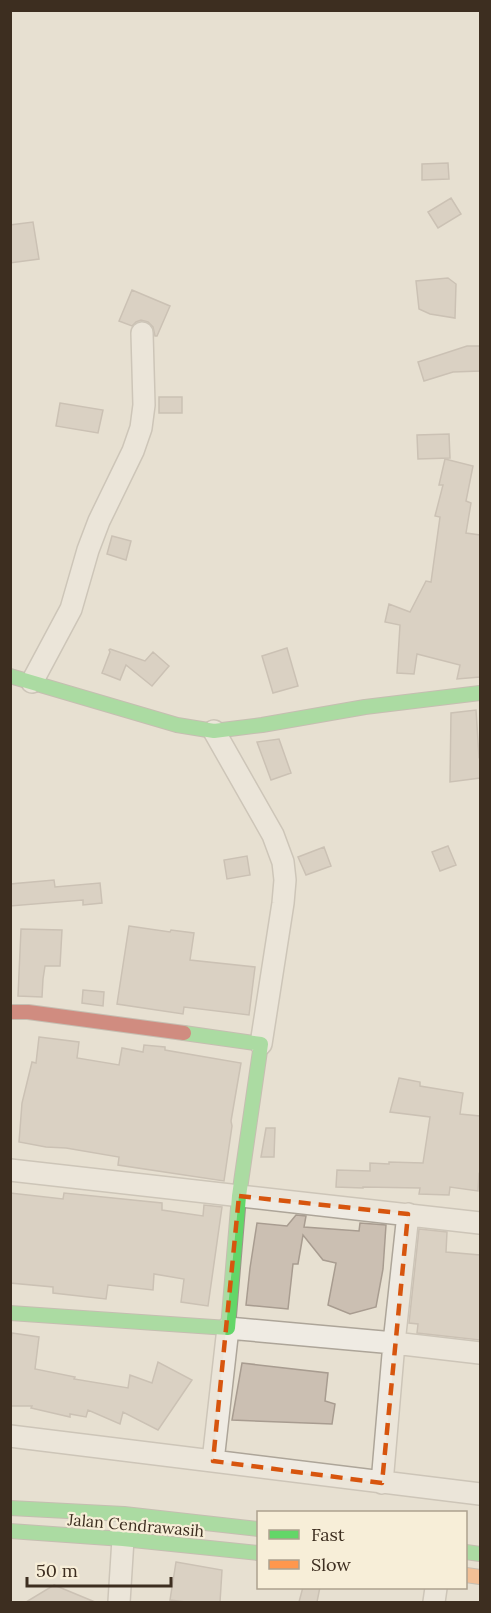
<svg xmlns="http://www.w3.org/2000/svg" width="491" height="1613" font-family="Lora,serif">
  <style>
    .building { fill: #cbbfb2; stroke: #a89c90; stroke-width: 1.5 }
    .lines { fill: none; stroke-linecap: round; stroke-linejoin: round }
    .street-casing { stroke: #ada599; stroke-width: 24 }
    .fast-casing { stroke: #9c958a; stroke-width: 16 }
    .slow-casing { stroke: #9c958a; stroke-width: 16 }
    .jam-casing { stroke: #9c958a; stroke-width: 16 }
    .street { stroke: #efebe3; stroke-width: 21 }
    .fast { stroke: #63d668; stroke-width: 14 }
    .slow { stroke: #ff974d; stroke-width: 14 }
    .jam { stroke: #b3261e; stroke-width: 14 }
    .marked { fill: none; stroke: #d7550e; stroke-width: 4.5; stroke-dasharray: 12 8; stroke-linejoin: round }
    .labels { text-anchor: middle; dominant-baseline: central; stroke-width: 4.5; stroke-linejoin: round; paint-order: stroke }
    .street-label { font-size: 16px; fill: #3d2e20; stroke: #f7eed8 }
  </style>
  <rect width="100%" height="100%" fill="#e7e0d1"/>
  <!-- building -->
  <path class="building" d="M448,163L449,179L422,180V164Z
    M451,198L461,214L438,228L428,212Z
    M33,222L39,259L10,263V225Z
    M448,278L456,284L455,318L430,314L419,309L416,281Z
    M132,290L170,306L157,336H155L153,327L148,322L141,320L136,322L132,326L119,321Z
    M467,346H480V371L453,372L424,381L418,362Z
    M159,397H182V413H159Z
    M60,403L103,410L98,433L56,426Z
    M449,434L450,458L418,459L417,435Z
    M445,459L473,466L466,501L471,503L466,533L480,535V677L457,679L460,665L417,654L414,674L397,673L400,625L385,622L389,604L410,612L426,581L431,582L440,517L435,516L443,485H439Z
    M112,536L131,541L126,560L107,554Z
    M287,648L298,686L273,693L262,656Z
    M110,649L145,661L153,652L169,666L152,686L126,665L120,680L102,673L110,652L109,650Z
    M476,710L479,757L480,756V778L450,782L451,713Z
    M279,739L291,773L271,780L257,742Z
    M448,846L456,865L440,871L432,852Z
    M324,847L331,866L306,875L298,857Z
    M247,856L250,875L227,879L224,860Z
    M54,880L55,887L100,883L102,903L83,905V900L10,906V884Z
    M129,926L170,932L171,930L194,933L190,960L255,967L249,1015L184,1007L183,1014L117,1004Z
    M21,929L62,930L60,966H45L43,979L42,997L18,996Z
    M83,990L104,992L103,1006L82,1003Z
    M39,1037L79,1042L77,1058L119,1065L122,1048L143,1052L144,1045L165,1047V1050L241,1063L231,1121L232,1126L224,1181L118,1165L119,1157L66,1148L46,1147L19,1142L22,1103L32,1062L36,1063Z
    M399,1078L420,1082V1086L463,1093L460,1114L480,1116V1175L479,1174L478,1191L450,1187L449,1195L419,1194L420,1188L363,1187V1188L336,1187L337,1170L370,1171V1163L389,1164V1162L423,1163L430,1117L390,1112Z
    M266,1128H275L274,1157H261Z
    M10,1193L63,1199L64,1193L162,1203V1210L203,1216L204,1205L222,1207L208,1306L181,1302L184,1279L154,1274L153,1290L108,1285L106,1299L53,1293V1287L10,1283Z
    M296,1215L306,1216L304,1227L359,1231L360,1223L386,1225L383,1269L376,1307L350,1314L328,1305L336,1263L323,1260L303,1235L298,1264H293L288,1309L246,1305L250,1268L257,1223L287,1226Z
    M419,1229L447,1232L446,1252L480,1255V1340L417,1333L418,1324L409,1323Z
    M12,1333L39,1337L35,1369L75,1377L74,1379L128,1388L130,1375L152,1383L158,1362L192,1380L158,1430L123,1412L120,1424L88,1410L86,1417L70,1414V1417L31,1408L32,1406H10V1346Z
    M242,1363L328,1373L325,1401L335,1404L332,1424L232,1420Z
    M176,1562L222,1570L220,1602H186L170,1600Z
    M54,1585L95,1602H26Z
    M303,1587H320L317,1602H299Z"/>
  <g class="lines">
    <defs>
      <path id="street" d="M32,682L71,609L88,550L99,521L133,451L141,428L144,405L142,333
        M214,731L273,835L283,862L285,880L283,903L261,1044
        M10,1170L480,1223
        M10,1436L480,1494
        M213,1461L228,1328L394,1343L480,1353
        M382,1483L394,1343L408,1214
        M119,1602L123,1539
        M434,1602L436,1588"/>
      <path id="fast" d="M10,676L177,725L214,731L262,725L365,707L480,693
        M10,1313L228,1328L239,1196L261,1044L184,1033
        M10,1508L124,1514L258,1529
        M10,1531L123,1539L258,1553
        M466,1552L480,1554"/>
      <path id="slow" d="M466,1575L480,1577"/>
      <path id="jam" d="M10,1012H28L184,1033"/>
    </defs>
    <!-- street casing -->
    <use href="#street" class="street-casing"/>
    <!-- fast casing -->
    <use href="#fast" class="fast-casing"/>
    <!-- slow casing -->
    <use href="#slow" class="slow-casing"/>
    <!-- jam casing -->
    <use href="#jam" class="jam-casing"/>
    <!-- street -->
    <use href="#street" class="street"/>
    <!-- fast -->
    <use href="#fast" class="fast"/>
    <!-- slow -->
    <use href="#slow" class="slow"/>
    <!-- jam -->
    <use href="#jam" class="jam"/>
  </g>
  <!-- marked area -->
  <path d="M0 0H491V1613H0ZM239,1196L408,1214L382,1483L213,1461Z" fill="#e7e0d1" fill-opacity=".55" fill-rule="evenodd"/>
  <path class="marked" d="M239,1196L408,1214L382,1483L213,1461Z"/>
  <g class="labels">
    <!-- street labels -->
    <g class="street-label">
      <text transform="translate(136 1525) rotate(5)">Jalan Cendrawasih</text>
    </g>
  </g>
  <!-- border -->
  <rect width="491" height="1613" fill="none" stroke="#3d2e20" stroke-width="24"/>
  <!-- legend -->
  <rect x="257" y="1511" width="210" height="78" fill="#f7eed8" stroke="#ada18e" stroke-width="1.5"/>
  <rect x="269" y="1530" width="30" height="9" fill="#63d668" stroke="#ada18e" stroke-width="1.5"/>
  <text x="311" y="1541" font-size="18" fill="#3d2e20">Fast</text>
  <rect x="269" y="1560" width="30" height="9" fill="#ff974d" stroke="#ada18e" stroke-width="1.5"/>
  <text x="311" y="1571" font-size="18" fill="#3d2e20">Slow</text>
  <!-- scale -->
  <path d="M27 1577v9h144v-9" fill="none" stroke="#3d2e20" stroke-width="3"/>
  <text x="36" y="1577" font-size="18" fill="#3d2e20" stroke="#f7eed8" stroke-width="4.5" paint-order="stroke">50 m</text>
</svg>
